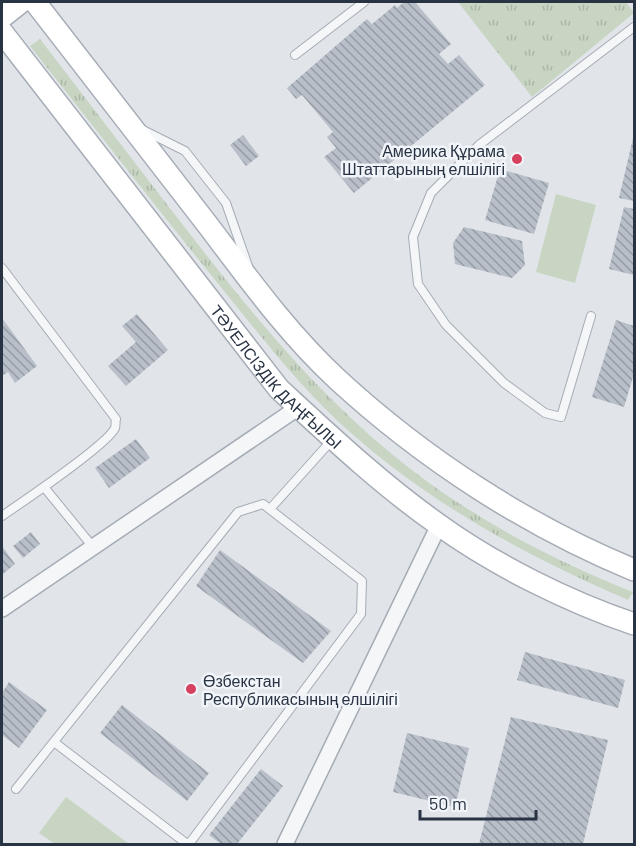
<svg xmlns="http://www.w3.org/2000/svg" width="636" height="846" font-family="Barlow,sans-serif">
  <style>
    .grass { fill: url(#grass-tufts) }
    .green { fill: #c7d5c2 }
    .building { fill: url(#building-back-hatch) }
    .lines { fill: none; stroke-linecap: round; stroke-linejoin: round }
    .service-casing { stroke: #a6acb5; stroke-width: 10 }
    .minor-casing { stroke: #a6acb5; stroke-width: 18 }
    .secondary-casing { stroke: #a6acb5; stroke-width: 24 }
    .service { stroke: #f4f6f8; stroke-width: 8 }
    .minor { stroke: #f4f6f8; stroke-width: 15 }
    .secondary { stroke: #fff; stroke-width: 21 }
    .poi-dot { fill: #d5415e; stroke: #f1f4f8; stroke-width: 2 }
    .labels { text-anchor: middle; dominant-baseline: central; stroke-width: 5; stroke-linejoin: round; paint-order: stroke }
    .poi-label { font-size: 16px; fill: #283343; stroke: #f1f4f8; text-anchor: end }
    .street-label { font-size: 16px; fill: #283343; stroke: #f1f4f8 }
  </style>
  <defs>
    <pattern id="grass-tufts" width="24" height="20" patternUnits="userSpaceOnUse" patternTransform="scale(1.5)"><rect width="24" height="20" fill="#c7d5c2"/><path d="M3 7l-1-3M5 7V3M7 7l1-3M15 17l-1-3M17 17v-4M19 17l1-3" fill="none" stroke="#abb7a8"/></pattern>
    <pattern id="building-back-hatch" width="6" height="6" patternUnits="userSpaceOnUse" patternTransform="scale(1.5)"><rect width="6" height="6" fill="#b8bfc8"/><path d="M-1 5l2 2M0 0l6 6M5-1l2 2" fill="none" stroke="#969ca4"/></pattern>
  </defs>
  <rect width="100%" height="100%" fill="#e1e5ea"/>
  <!-- grass -->
  <path class="grass" d="M458,2H626L634,13L532,97Z
    M40,39C84,96 128,154 172,211C238,296 304,381 387,450C458,510 546,558 633,592L628,600C529,557 432,505 351,433C303,391 264,340 224,291C158,210 95,128 30,46Z"/>
  <!-- green -->
  <path class="green" d="M556,194L596,205L575,283L536,272Z
    M66,797L129,844H55L39,833Z"/>
  <!-- building -->
  <path class="building" d="M404,2H415L451,44L439,54L448,64L459,55L485,85L354,193L324,157L336,148L327,137L333,132L302,95L296,99L287,88L367,19L372,24L395,5L397,8Z
    M634,134V201L619,198Z
    M243,135L259,156L246,166L230,145Z
    M500,169L549,183L534,234L485,220Z
    M624,207L634,209V275L609,269Z
    M464,227L522,241L525,265L512,278L455,264L453,243Z
    M137,314L168,350L126,386L108,366L136,342L122,326Z
    M2,318L37,366L15,383L8,372L2,376Z
    M616,320L634,326V374L624,407L592,397Z
    M136,439L150,458L109,488L95,468Z
    M31,532L40,544L23,558L13,546Z
    M2,546L15,564L3,574L2,573Z
    M220,550L331,631L303,663L196,586Z
    M525,652L625,680L618,708L517,680Z
    M9,682L47,710L19,748L2,735V693Z
    M122,705L209,773L187,801L100,733Z
    M511,717L608,740L583,844H479Z
    M407,733L469,748L455,807L393,792Z
    M261,769L283,786L237,844H221L209,835Z"/>
  <g class="lines">
    <defs>
      <path id="service" d="M295,55L364,2
        M143,130L185,151L226,203L248,266
        M2,268L116,419C115,422 116,425 115,428C107,445 21,503 2,516
        M591,316L561,417L545,413L504,383L446,325L418,284L413,237L431,193L479,145L634,27
        M44,487L93,547
        M270,509L332,440
        M54,742L187,844
        M16,789L238,512L263,504L362,581L361,614L189,844"/>
      <path id="minor" d="M2,609L299,407
        M285,844L439,525"/>
      <g id="secondary">
        <path d="M35,2C92,76 149,150 207,224C248,278 288,334 338,380C424,459 527,526 634,570"/>
        <path d="M2,17L21,2"/>
        <path id="s1" d="M2,32L279,389C330,436 382,485 439,525C496,566 569,602 634,624"/>
      </g>
    </defs>
    <!-- service casing -->
    <use href="#service" class="service-casing"/>
    <!-- minor casing -->
    <use href="#minor" class="minor-casing"/>
    <!-- secondary casing -->
    <use href="#secondary" class="secondary-casing"/>
    <!-- service -->
    <use href="#service" class="service"/>
    <!-- minor -->
    <use href="#minor" class="minor"/>
    <!-- secondary -->
    <use href="#secondary" class="secondary"/>
  </g>
  <!-- markers -->
  <g class="poi-dot">
    <circle cx="517" cy="159" r="6"/>
    <circle cx="191" cy="689" r="6"/>
  </g>
  <g class="labels">
    <!-- poi labels -->
    <g class="poi-label">
      <text x="505" y="150">Америка Құрама<tspan x="505" dy="18">Штаттарының елшілігі</tspan></text>
      <text x="203" y="680" text-anchor="start">Өзбекстан<tspan x="203" dy="18">Республикасының елшілігі</tspan></text>
    </g>
    <!-- street labels -->
    <g class="street-label">
      <text stroke="none"><textPath href="#s1" startOffset="441">ТӘУЕЛСІЗДІК ДАҢҒЫЛЫ</textPath></text>
    </g>
  </g>
  <!-- border -->
  <rect width="636" height="846" fill="none" stroke="#283343" stroke-width="6"/>
  <!-- scale -->
  <path d="M420 810v9h116v-9" fill="none" stroke="#283343" stroke-width="3"/>
  <text x="429" y="810" font-size="18" fill="#283343" stroke="#f1f4f8" stroke-width="4.5" paint-order="stroke">50 m</text>
</svg>
